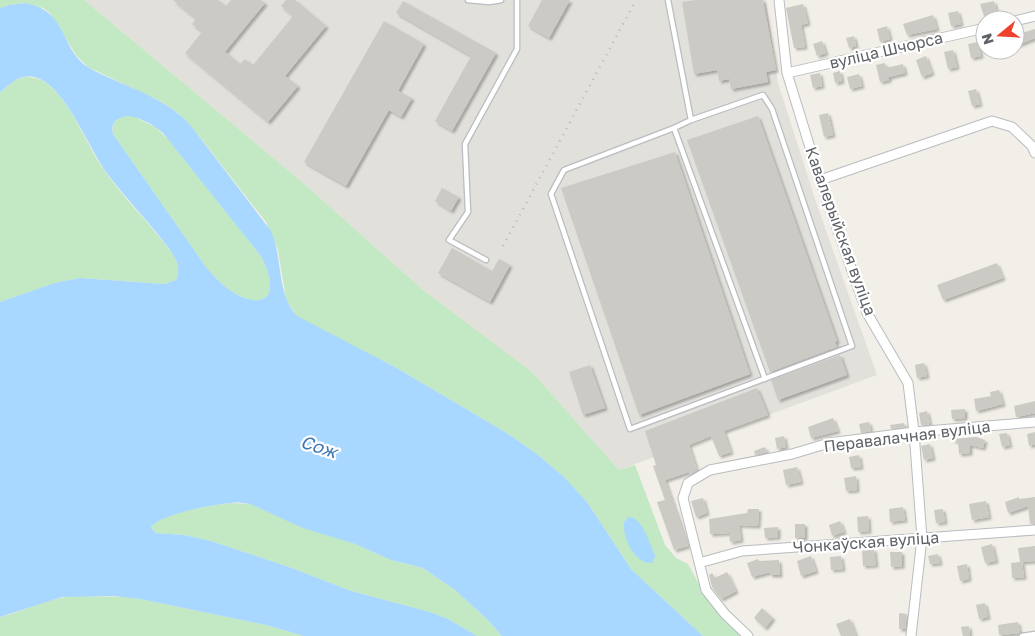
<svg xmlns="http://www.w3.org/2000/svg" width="1035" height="636" font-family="'Golos Text',sans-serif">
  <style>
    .industrial { fill: #e2e0db }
    .green { fill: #c3e8c4 }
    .water { fill: #a8d7ff; fill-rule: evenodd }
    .building { fill: #cccac4; filter: url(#shadow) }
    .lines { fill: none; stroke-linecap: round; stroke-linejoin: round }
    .lane-casing { stroke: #b9bcc0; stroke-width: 7 }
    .street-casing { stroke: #b9bcc0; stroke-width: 11 }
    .lane { stroke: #fff; stroke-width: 4.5 }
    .street { stroke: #fff; stroke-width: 9 }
    .rail { stroke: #b7b8b8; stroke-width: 2.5; stroke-dasharray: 1 6; stroke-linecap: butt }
    .labels { text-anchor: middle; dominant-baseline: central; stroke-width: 4.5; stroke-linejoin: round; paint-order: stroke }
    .street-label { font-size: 16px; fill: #5e6267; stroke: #fff }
    .water-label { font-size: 18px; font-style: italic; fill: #4177b5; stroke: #fff }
  </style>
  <defs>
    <filter id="shadow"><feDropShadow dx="2.5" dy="2.5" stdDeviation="1" flood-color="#0004"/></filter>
  </defs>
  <rect width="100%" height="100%" fill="#f1efe7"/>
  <!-- industrial -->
  <path class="industrial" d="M84,0H766L778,83L816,202L877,375L619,470L532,372L422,289L302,182Z"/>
  <!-- green -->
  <path class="green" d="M0,0H84L302,182L422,289L532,372L619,470L635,465L665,545L676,558L688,564L706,597L748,636H703L631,569L587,502L565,478L537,454L505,432L395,367L297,317L286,299L278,250L266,222L199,136L177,112L160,101L88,67L76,55L50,13L43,8L26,3L9,5L0,8Z
    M25,77C35,77 42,79 50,86C74,108 84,140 102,167C123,199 152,225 175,257L179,270L176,280L165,284L80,278L56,283L0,302V93L13,81Z
    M133,116L155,127L170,141L260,255C268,267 281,303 253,300C233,297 218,281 206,267L113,134C110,120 121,116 133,116Z
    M230,503L250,504L303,527L355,544L391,560L423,568L455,590L488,620L502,636H477L448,619L430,612L351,591L289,567L211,541L184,535L156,533L151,528C156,514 215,505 230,503Z
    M77,596L127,597L140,599L266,625L304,636H0V617C26,611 50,597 77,596Z"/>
  <!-- water -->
  <path class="water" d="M26,3C69,12 59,48 88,67C95,72 104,75 112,79C141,92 170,102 191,126L271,231C283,258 276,293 297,316L395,367L505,432L537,454L565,478L587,502L631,569L703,636H502L488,620L455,590L423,568L391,560L355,544L303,528L250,504C243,503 237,502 231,503C216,504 155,515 151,528L156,533L184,535L211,541L289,567L351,591L430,612L448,619L477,636H304L266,625L140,599L114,596L62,597L0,617V302L55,283L80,278L165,284L176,280C181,269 177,260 170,250C151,224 128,201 109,176C89,150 69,93 40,79C24,71 11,82 0,93V8L9,5ZM128,116C141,117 153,125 163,133L260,255C268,267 281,303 253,300C233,297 218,281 206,267L113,134C110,122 117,118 128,116Z
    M629,517C643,518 649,543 654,553L655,557L652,563C635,565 622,537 624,522Z"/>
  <!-- building -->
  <path class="building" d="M173,0H218L226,6L231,0H261L265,3L225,52L240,64L245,59L253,65L293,16L281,6L286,0H295L326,26L285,76L298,86L268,122L185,53L202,32L192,24L196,19Z
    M542,0H570L549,38L528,26Z
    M696,0H763L776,70L766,72L768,82L731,89L729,79L719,81L717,70L694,74L682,2Z
    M403,1L496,53L452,131L435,121L471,56L396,13Z
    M994,1L997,13L984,16L980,4Z
    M803,4L808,23L801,25L805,47L794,48L786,8Z
    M958,11L961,24L951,26L948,13Z
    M933,15L937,29L907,35L903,24Z
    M384,21L424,44L398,91L412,98L401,117L389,110L346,186L304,162Z
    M887,26L890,39L880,42L877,29Z
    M1035,29V38L1015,46V35Z
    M854,36L856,46L849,48L846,38Z
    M822,41L826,53L817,56L813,44Z
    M978,42L981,56L971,58L968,44Z
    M953,50L957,67L948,69L944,52Z
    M926,56L932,73L922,77L916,60Z
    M885,63L886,68L903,64L905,73L889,77V80L880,82L876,65Z
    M840,71L842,81L835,83L833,73Z
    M820,73L822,86L813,88L810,75Z
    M859,74L862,86L850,89L847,77Z
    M976,89L980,104L972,106L968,91Z
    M828,113L833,135L824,137L819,115Z
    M758,116L837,341L835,342L837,347L770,372L687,140Z
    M675,152L750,374L639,415L561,188Z
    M442,188L459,197L451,211L435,201Z
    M452,248L492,271L499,259L510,265L490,302L438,273Z
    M997,263L1003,278L943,300L937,285Z
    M840,355L847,375L778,400L771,380Z
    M924,363L927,376L917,378L915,365Z
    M590,365L605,408L583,415L569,372Z
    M757,388L768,415L724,431L731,452L719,456L711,436L689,445L697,470L690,474L689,472L665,480L688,546L674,550L657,502L665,500L653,466L656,465L645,431Z
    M999,390L1003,404L976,411L974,399L991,396L990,392Z
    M1035,401V413L1016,417L1014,406Z
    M965,409V418L952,419L951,410Z
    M927,411L930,424L921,425L919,413Z
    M833,418L838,431L811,438L808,427Z
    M869,422L871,431L861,433L859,424Z
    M904,423L905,427L891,429L890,425Z
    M1035,432V444L1029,446L1027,434Z
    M1007,433L1010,445L1002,447L999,434Z
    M784,436L786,447L777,449L775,438Z
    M976,437L985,440L983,448L970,445V453L959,454L958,442L952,440V439Z
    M930,444L933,458L924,460L921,446Z
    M765,447L767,452L755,455L754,451Z
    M859,455L861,467L851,468L849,457Z
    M797,467L801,482L786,485L783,470Z
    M856,476L857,490L846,491L844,478Z
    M1019,497V499L1035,497V523L1030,524L1028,506L1008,513L1005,502Z
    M703,498L707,513L696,517L691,501Z
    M986,501L989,517L972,520L969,504Z
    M903,507L905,520L890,522L889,509Z
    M748,509H759L758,526L739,525L741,540L730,542L729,533L710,534L709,519L747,513Z
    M943,509L945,522L936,523L934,510Z
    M868,516L869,531L858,532L857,517Z
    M840,521L844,532L832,536L829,525Z
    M795,524H805V538H795Z
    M778,527V537L765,538L764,528Z
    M992,544L996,561L985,563L981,547Z
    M1035,546V561L1022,562L1024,577L1012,578L1011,563L1020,562L1018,548Z
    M874,549L876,565L863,566L862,551Z
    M890,552H902V566L891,567Z
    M938,554L940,563L930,564L928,556Z
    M811,556L816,571L801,576L797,561Z
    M841,556L843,569L831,570L830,557Z
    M758,559L759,561L779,560L780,575H770V572L752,577L747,563Z
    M967,564L969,579L960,581L957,566Z
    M727,572L736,591L721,599L712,587L709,575L712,573L715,578Z
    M985,603L988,617L979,619L976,605Z
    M762,608L773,618L765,628L754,618Z
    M899,613L907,614L905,629H899Z
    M850,619L856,636H841L836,624Z
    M1018,622L1020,633L999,635L998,625Z
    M969,626L970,636H963L961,627Z"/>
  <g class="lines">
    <defs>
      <path id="lane" d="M468,0L489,2L501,0
        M668,0L691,120L763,95L772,109L852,346L630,429L551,194L564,170L674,128L765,379
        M674,128L691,120
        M486,260L449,240L468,212L465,144L517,49V0
        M1022,636L1035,634"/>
      <path id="street" d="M779,0L787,73L820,180L867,313L908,383L914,432L922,538L911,636
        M1015,21L1035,16
        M787,73L985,28
        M820,180L992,121L1012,127L1032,146L1035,153
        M699,563L742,551L1035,530
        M748,636L725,614L706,590L683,498L688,483L710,470L792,454L829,443L914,432L1035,422"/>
    </defs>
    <!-- lane casing -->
    <use href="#lane" class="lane-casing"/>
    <!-- street casing -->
    <use href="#street" class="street-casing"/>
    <!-- lane -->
    <use href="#lane" class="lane"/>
    <!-- street -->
    <use href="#street" class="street"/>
    <!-- rail -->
    <path class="rail" d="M503,246L636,0"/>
  </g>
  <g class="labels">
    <!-- street labels -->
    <g class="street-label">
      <text transform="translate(886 50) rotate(-13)">вуліца Шчорса</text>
      <text transform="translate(841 231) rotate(70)">Кавалерыйская вуліца</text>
      <text transform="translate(907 436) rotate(-7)">Перавалачная вуліца</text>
      <text transform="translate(866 542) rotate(-4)">Чонкаўская вуліца</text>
    </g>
    <!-- water labels -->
    <g class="water-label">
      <text transform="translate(319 446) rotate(18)">Сож</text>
    </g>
  </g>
  <!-- north arrow -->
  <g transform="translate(1000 35) rotate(252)"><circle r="24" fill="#ffffff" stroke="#bfc0c2"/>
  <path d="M0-4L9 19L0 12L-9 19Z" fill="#ee422f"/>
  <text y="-8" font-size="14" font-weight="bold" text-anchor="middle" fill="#5e6267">N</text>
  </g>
</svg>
